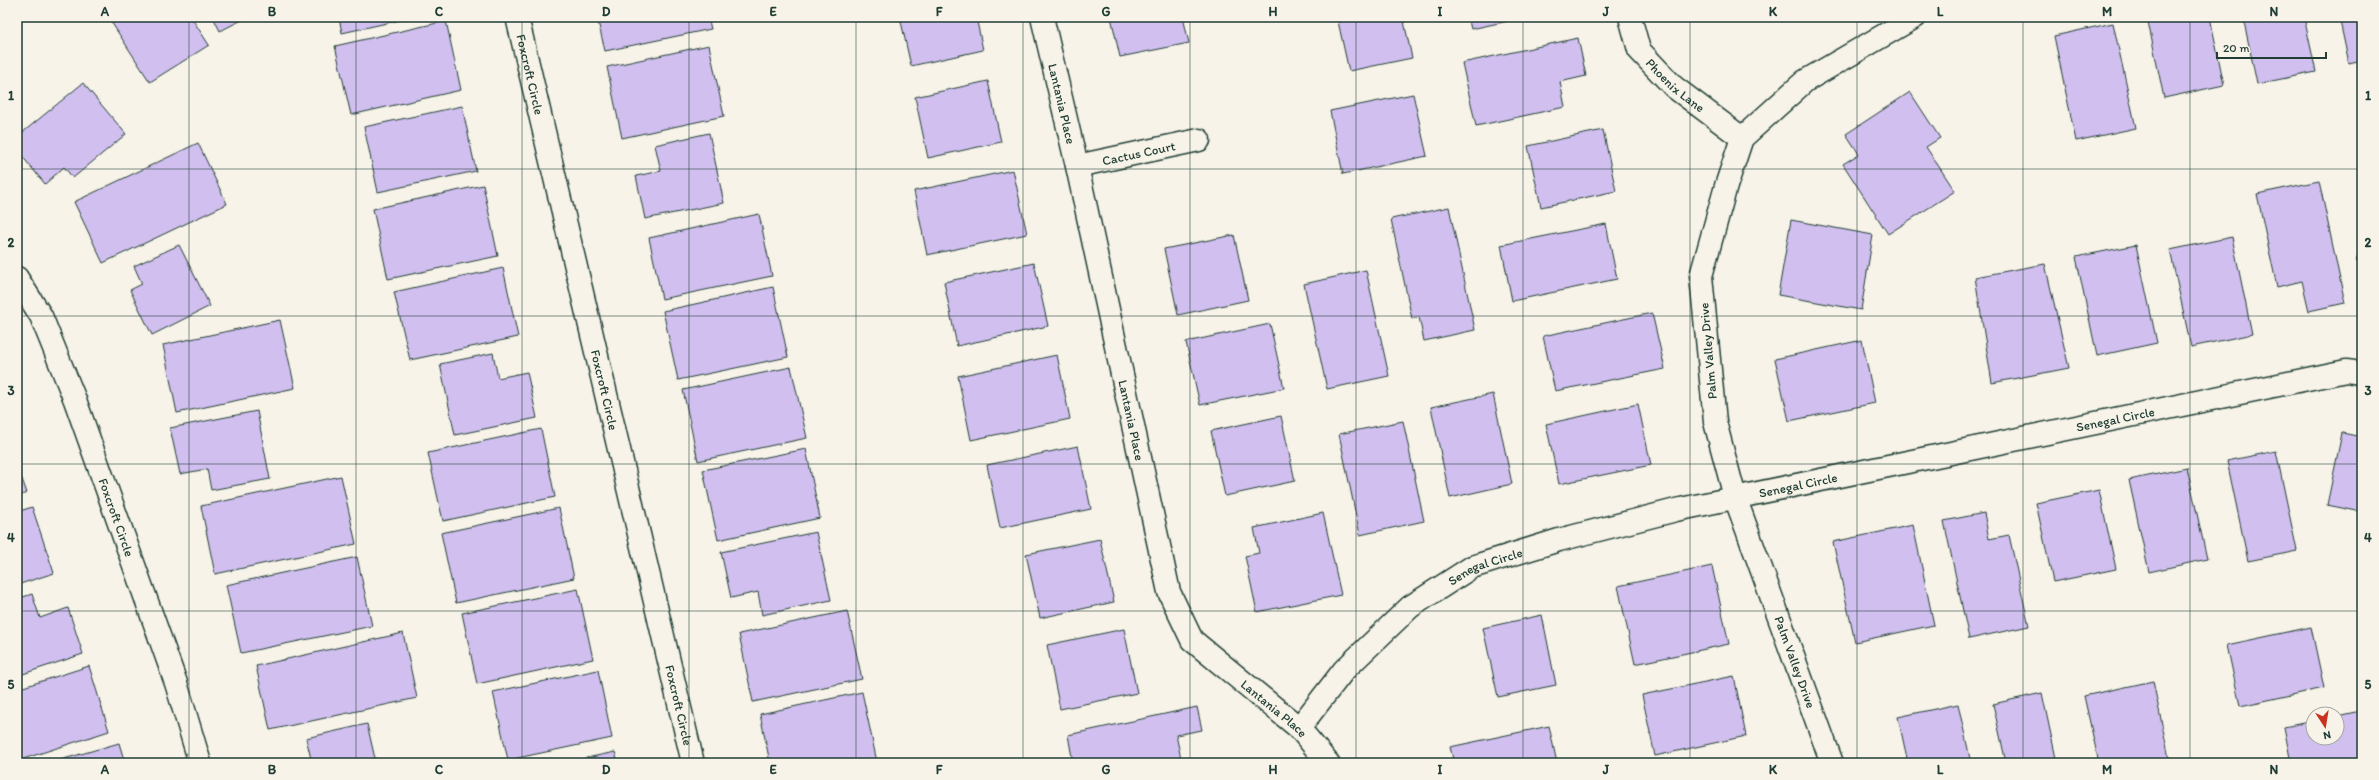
<svg xmlns="http://www.w3.org/2000/svg" width="2379" height="780" font-family="Itim,sans-serif">
  <style>
    .building { fill: #d1bff0; stroke: #1f3d34 }
    .lines { fill: none; stroke-linecap: round; stroke-linejoin: round }
    .street-casing { stroke: #1f3d34; stroke-width: 25 }
    .street { stroke: #f7f3e8; stroke-width: 22 }
    .grid { fill: none; stroke: #1f3d34; stroke-width: 1; stroke-opacity: 0.55 }
    .labels { text-anchor: middle; dominant-baseline: central; stroke-width: 4; stroke-linejoin: round; paint-order: stroke }
    .street-label { font-size: 13px; fill: #1f3d34; stroke: #f7f3e8 }
    .neatline { fill: none; stroke: #1f3d34; stroke-width: 1.5 }
    .grid-label { font-size: 13px; text-anchor: middle; font-weight: bold; fill: #1f3d34 }
  </style>
  <rect width="100%" height="100%" fill="#f7f3e8"/>
  <filter id="ink" filterUnits="userSpaceOnUse"><feTurbulence type="fractalNoise" baseFrequency=".025" numOctaves="2"/><feDisplacementMap in="SourceGraphic" scale="8" xChannelSelector="R" yChannelSelector="G"/><feConvolveMatrix kernelMatrix="1 2 1 2 8 2 1 2 1" color-interpolation-filters="sRGB"/></filter>
  <g filter="url(#ink)">
    <!-- building -->
    <path class="building" d="M108,17H191L209,45L150,82Z
      M213,17H248L220,31Z
      M339,17H414L342,33Z
      M597,17H708L711,29L605,51Z
      M900,17H976L983,50L911,66Z
      M1111,17H1183L1189,43L1120,57Z
      M1337,17H1403L1412,58L1349,71Z
      M1468,17H1527L1471,29Z
      M2147,17H2210L2224,85L2164,98Z
      M2243,17H2304L2316,72L2257,84Z
      M2339,17H2362V60L2349,63Z
      M446,21L461,90L351,115L335,46Z
      M2113,23L2136,128L2076,141L2054,36Z
      M1578,38L1586,76L1560,82L1565,107L1476,126L1462,63Z
      M709,45L724,116L622,138L607,67Z
      M988,81L1001,142L928,158L915,97Z
      M83,83L126,134L73,178L64,167L45,184L17,150V137Z
      M1910,92L1940,138L1926,147L1955,191L1888,234L1843,164L1859,154L1846,134Z
      M1413,94L1427,156L1343,174L1330,111Z
      M462,106L476,171L378,192L364,127Z
      M1603,130L1616,191L1541,207L1528,146Z
      M709,133L724,203L645,219L636,176L661,171L655,145Z
      M198,143L227,204L103,263L74,202Z
      M1013,170L1027,234L927,255L914,191Z
      M2319,181L2345,303L2309,311L2302,281L2277,287L2257,194Z
      M483,185L498,256L388,279L373,209Z
      M1449,207L1475,330L1424,341L1419,317L1412,319L1391,219Z
      M759,214L772,276L662,299L649,238Z
      M1791,220L1873,235L1861,310L1778,295Z
      M1606,224L1617,279L1512,301L1501,245Z
      M1234,235L1248,300L1178,315L1164,249Z
      M2232,237L2252,334L2191,347L2170,250Z
      M2362,242V263L2356,261Z
      M179,245L210,306L152,335L130,290L142,284L134,266Z
      M2136,245L2157,343L2097,356L2076,257Z
      M1034,263L1048,326L957,346L944,282Z
      M2045,264L2069,368L1992,383L1975,277Z
      M503,268L518,337L410,360L394,292Z
      M1366,270L1389,376L1327,389L1304,284Z
      M773,287L788,357L678,380L663,311Z
      M1652,313L1665,369L1555,391L1543,336Z
      M280,320L295,388L177,413L163,345Z
      M1270,324L1284,388L1200,405L1186,342Z
      M1862,340L1875,403L1789,421L1775,359Z
      M493,353L498,378L527,372L537,418L455,435L440,364Z
      M1057,355L1070,419L971,440L958,376Z
      M791,367L807,438L698,461L683,390Z
      M1493,394L1512,484L1450,498L1431,407Z
      M1638,404L1651,465L1559,484L1546,424Z
      M257,411L270,479L211,490L207,469L180,474L170,428Z
      M1281,416L1295,481L1225,496L1211,431Z
      M1403,421L1424,521L1360,535L1339,434Z
      M541,429L555,497L443,521L428,453Z
      M2342,433L2362,437V512L2327,505Z
      M1078,446L1091,509L1000,528L987,465Z
      M806,449L820,518L718,540L703,470Z
      M2276,451L2297,551L2248,561L2227,461Z
      M17,465L27,493L17,497Z
      M2187,468L2207,559L2149,572L2129,480Z
      M341,476L356,544L215,574L201,506Z
      M2099,490L2116,569L2053,582L2036,503Z
      M32,507L54,573L17,585V512Z
      M559,508L574,578L456,603L441,533Z
      M1323,513L1341,595L1257,612L1245,556L1259,553L1254,528Z
      M1984,513L1989,539L2009,535L2029,626L1969,639L1944,521Z
      M1913,525L1934,625L1855,642L1833,542Z
      M816,532L831,600L762,615L758,592L731,598L721,552Z
      M1100,539L1114,602L1040,618L1026,554Z
      M357,557L372,626L241,653L226,585Z
      M1712,566L1729,644L1635,664L1618,586Z
      M578,589L593,659L477,684L462,613Z
      M32,594L40,618L68,608L83,654L17,676V599Z
      M847,611L862,679L753,702L739,634Z
      M1542,615L1556,685L1498,697L1483,628Z
      M2311,627L2324,688L2240,706L2227,645Z
      M1124,629L1137,693L1060,709L1047,645Z
      M403,633L417,698L270,730L256,666Z
      M89,666L109,731L17,761V689Z
      M598,670L612,738L508,760L493,692Z
      M1734,676L1746,736L1655,756L1642,695Z
      M2153,681L2170,763H2099L2084,696Z
      M862,692L877,762L770,763L760,714Z
      M2042,693L2057,763H2006L1993,704Z
      M1958,704L1971,763H1908L1898,717Z
      M1197,707L1202,730L1176,735L1182,763H1073L1068,735Z
      M2360,711L2362,763H2291L2284,727L2313,721V738H2337V716Z
      M367,724L376,763H312L306,738Z
      M1549,726L1557,763H1454L1450,747Z
      M119,743L125,763H50Z
      M615,752L618,763H563Z"/>
    <g class="lines">
      <defs>
        <g id="street">
          <path id="s1" d="M517,17L693,763"/>
          <path id="s2" d="M1042,17L1077,166L1169,592L1192,640L1299,728L1328,763"/>
          <path id="s3" d="M1630,17L1639,50L1674,87L1742,138"/>
          <path id="s4" d="M1077,166L1199,140"/>
          <path id="s5" d="M17,278L41,316L75,400L176,683L200,763"/>
          <path id="s6" d="M1299,728L1344,670L1410,607L1472,567L1559,540L1676,510L2346,371L2362,373"/>
          <path d="M1832,763L1735,497L1715,422L1701,276L1726,186L1742,138L1805,81L1915,17"/>
        </g>
      </defs>
      <!-- street casing -->
      <use href="#street" class="street-casing"/>
      <!-- street -->
      <use href="#street" class="street"/>
    </g>
  </g>
  <!-- grid -->
  <path class="grid" d="M189,17V763M356,17V763M522,17V763M689,17V763M856,17V763M1023,17V763M1190,17V763M1356,17V763M1523,17V763M1690,17V763M1857,17V763M2023,17V763M2190,17V763M17,169H2362M17,316H2362M17,464H2362M17,611H2362"/>
  <g class="labels">
    <!-- street labels -->
    <g class="street-label">
      <text stroke="none"><textPath href="#s1" startOffset="59">Foxcroft Circle</textPath></text>
      <text stroke="none"><textPath href="#s3" startOffset="85">Phoenix Lane</textPath></text>
      <text stroke="none"><textPath href="#s2" startOffset="89">Lantania Place</textPath></text>
      <text stroke="none"><textPath href="#s4" startOffset="63">Cactus Court</textPath></text>
      <text transform="translate(1708 351) rotate(-95)">Palm Valley Drive</text>
      <text stroke="none"><textPath href="#s1" startOffset="383">Foxcroft Circle</textPath></text>
      <text stroke="none"><textPath href="#s6" startOffset="899">Senegal Circle</textPath></text>
      <text stroke="none"><textPath href="#s2" startOffset="413">Lantania Place</textPath></text>
      <text stroke="none"><textPath href="#s6" startOffset="575">Senegal Circle</textPath></text>
      <text stroke="none"><textPath href="#s5" startOffset="260">Foxcroft Circle</textPath></text>
      <text stroke="none"><textPath href="#s6" startOffset="251">Senegal Circle</textPath></text>
      <text transform="translate(1795 662) rotate(70)">Palm Valley Drive</text>
      <text stroke="none"><textPath href="#s1" startOffset="707">Foxcroft Circle</textPath></text>
      <text stroke="none"><textPath href="#s2" startOffset="749">Lantania Place</textPath></text>
    </g>
  </g>
  <!-- margin -->
  <rect width="2379" height="780" fill="none" stroke="#f7f3e8" stroke-width="44"/>
  <!-- north arrow -->
  <g transform="translate(2325 726) rotate(168)"><circle r="19" fill="#f7f3e8" stroke="#a1aaa0"/>
  <path d="M0-3L7 15L0 10L-7 15Z" fill="#c8321e"/>
  <text y="-6" font-size="11" font-weight="bold" text-anchor="middle" fill="#1f3d34">N</text>
  </g>
  <!-- scale -->
  <path d="M2217 52v6h109v-6" fill="none" stroke="#1f3d34" stroke-width="2"/>
  <text x="2223" y="52" font-size="12" fill="#1f3d34" stroke="#f7f3e8" stroke-width="3" paint-order="stroke">20 m</text>
  <rect x="22" y="22" width="2335" height="736" class="neatline"/>
  <g class="grid-label">
    <text x="105" y="16">A</text>
    <text x="272" y="16">B</text>
    <text x="439" y="16">C</text>
    <text x="606" y="16">D</text>
    <text x="773" y="16">E</text>
    <text x="939" y="16">F</text>
    <text x="1106" y="16">G</text>
    <text x="1273" y="16">H</text>
    <text x="1440" y="16">I</text>
    <text x="1606" y="16">J</text>
    <text x="1773" y="16">K</text>
    <text x="1940" y="16">L</text>
    <text x="2107" y="16">M</text>
    <text x="2274" y="16">N</text>
    <text x="11" y="100">1</text>
    <text x="2368" y="100">1</text>
    <text x="11" y="247">2</text>
    <text x="2368" y="247">2</text>
    <text x="11" y="395">3</text>
    <text x="2368" y="395">3</text>
    <text x="11" y="542">4</text>
    <text x="2368" y="542">4</text>
    <text x="11" y="689">5</text>
    <text x="2368" y="689">5</text>
    <text x="105" y="774">A</text>
    <text x="272" y="774">B</text>
    <text x="439" y="774">C</text>
    <text x="606" y="774">D</text>
    <text x="773" y="774">E</text>
    <text x="939" y="774">F</text>
    <text x="1106" y="774">G</text>
    <text x="1273" y="774">H</text>
    <text x="1440" y="774">I</text>
    <text x="1606" y="774">J</text>
    <text x="1773" y="774">K</text>
    <text x="1940" y="774">L</text>
    <text x="2107" y="774">M</text>
    <text x="2274" y="774">N</text>
  </g>
</svg>
